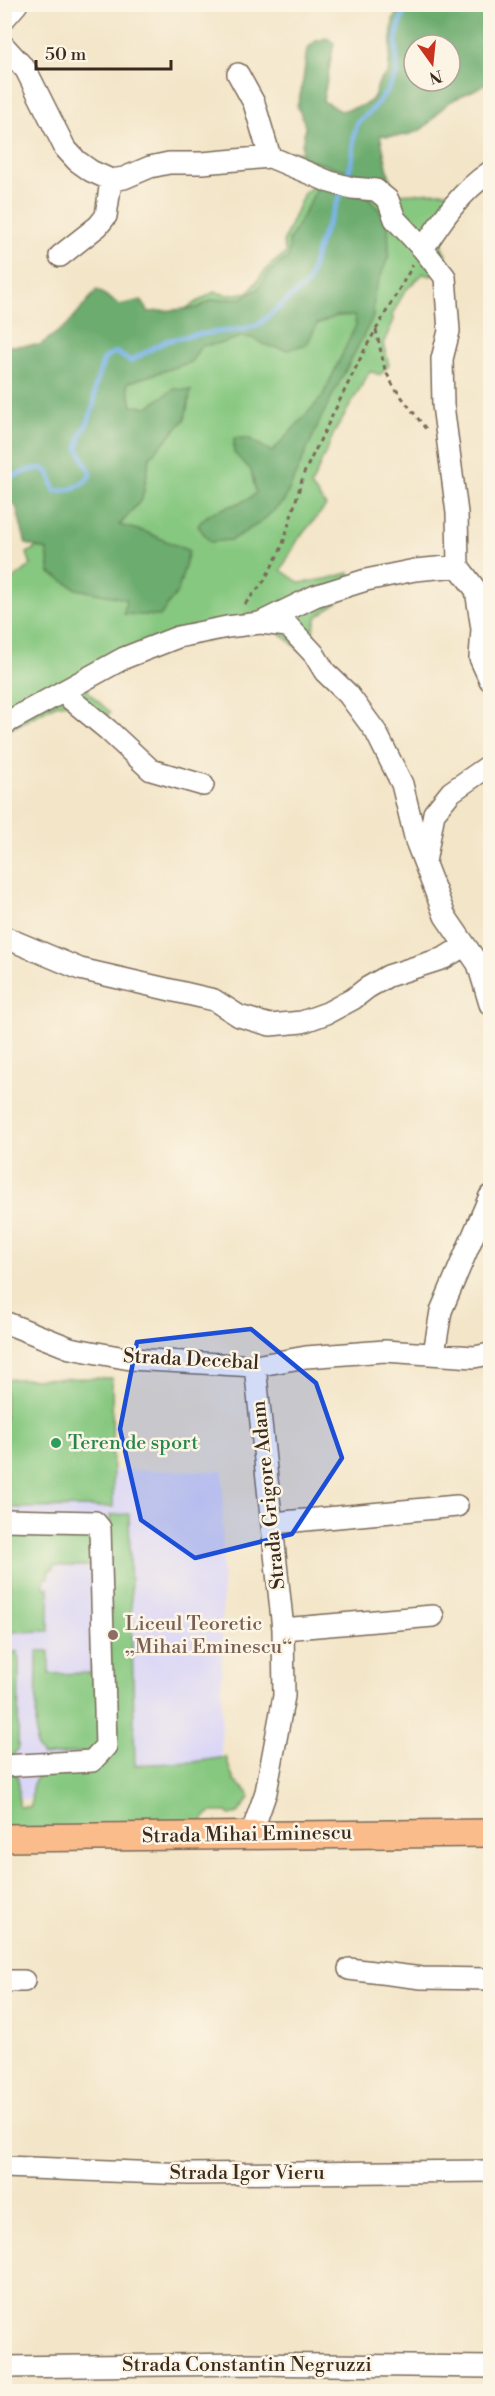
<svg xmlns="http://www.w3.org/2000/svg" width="495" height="2396" font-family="'Libre Bodoni',serif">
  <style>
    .built { fill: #dad6f7 }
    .green { fill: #86c880; stroke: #60794f; stroke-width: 1.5 }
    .forest { fill: #6cac6e; stroke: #546b46; stroke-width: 1.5; fill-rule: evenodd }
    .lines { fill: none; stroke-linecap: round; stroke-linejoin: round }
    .stream { stroke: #78b2e9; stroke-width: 5 }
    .minor-casing { stroke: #7b6b5a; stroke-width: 24 }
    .major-casing { stroke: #7b6b5a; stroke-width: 30 }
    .path { stroke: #7b6b5a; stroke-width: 3; stroke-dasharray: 4.5 4.5; stroke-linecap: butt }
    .minor { stroke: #fff; stroke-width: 21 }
    .major { stroke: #fabc8b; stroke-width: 27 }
    .marked { fill: #1d4ed8; fill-opacity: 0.2; stroke: #1d4ed8; stroke-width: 4.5; stroke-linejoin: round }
    .leisure-dot { fill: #2e9e5b; stroke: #fcf5e5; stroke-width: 2 }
    .education-dot { fill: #8d6e63; stroke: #fcf5e5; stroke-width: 2 }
    .labels { text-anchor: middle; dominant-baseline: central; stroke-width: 5; stroke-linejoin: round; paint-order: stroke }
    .street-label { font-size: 20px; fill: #3b2a1e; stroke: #fcf5e5 }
    .leisure-label { font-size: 20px; fill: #27864d; stroke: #fcf5e5; text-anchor: start }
    .education-label { font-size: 20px; fill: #785e54; stroke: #fcf5e5; text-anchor: start }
  </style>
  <rect width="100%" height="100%" fill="#fcf5e5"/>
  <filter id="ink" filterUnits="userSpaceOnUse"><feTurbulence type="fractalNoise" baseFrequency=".0167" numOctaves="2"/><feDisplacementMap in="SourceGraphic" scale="12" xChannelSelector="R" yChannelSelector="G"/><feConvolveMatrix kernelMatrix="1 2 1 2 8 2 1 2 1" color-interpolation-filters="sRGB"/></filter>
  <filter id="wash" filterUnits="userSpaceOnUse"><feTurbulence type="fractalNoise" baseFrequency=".008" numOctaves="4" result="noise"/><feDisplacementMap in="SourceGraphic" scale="24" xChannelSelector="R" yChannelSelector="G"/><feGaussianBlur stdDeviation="1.35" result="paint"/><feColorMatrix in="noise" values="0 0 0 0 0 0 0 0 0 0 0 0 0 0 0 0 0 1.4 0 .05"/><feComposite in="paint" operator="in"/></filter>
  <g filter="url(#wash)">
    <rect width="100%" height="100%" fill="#f3e5c8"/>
    <!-- built -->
    <path class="built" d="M5,1470L223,1471L221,1800L5,1799Z"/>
    <!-- green -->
    <path class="green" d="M291,152H301L304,158L391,184L394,194L462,191L439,232L446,256L431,276L423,274L405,291L392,315L394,320L383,344L389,365L380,375L370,371L334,433L311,486L326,506L299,538L281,570L300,583L326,579L349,573L354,590L317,617L313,630L316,650L300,651L278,631L264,630L167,648L86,685L90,694L110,712L98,727L67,703L55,705L5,732V586L31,565L27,553L37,547L47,550L50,573L77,589L126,599L125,614L146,532L119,526L142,499L150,457L185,419L174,389L148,407L132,406L127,382L191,362L198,308L185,309L214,292L229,295L249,292L268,267L286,253L283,242L304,193L311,188L314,181L283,169Z
      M112,1378L113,1507L5,1508V1379Z
      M129,1514L135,1765L193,1762L226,1757L234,1781L248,1792L250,1798L238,1813L230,1815L227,1812H210L198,1826L5,1830L4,1769L17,1775L19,1785V1807H31C32,1801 31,1794 32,1788C36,1762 81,1768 99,1768L108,1761L110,1515Z
      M5,1524L86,1528L90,1533L97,1569H90L89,1566H53V1569L49,1570V1578H44V1588H49V1631L10,1632V1563H5Z
      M91,1637H98L99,1744L93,1751L43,1756L36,1746L37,1651H49V1674L91,1673Z
      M5,1652H18L19,1664L18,1748L12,1757L5,1759Z"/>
    <!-- forest -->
    <path class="forest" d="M400,5H490V80C485,87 458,96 447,104C436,113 429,127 416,132C403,137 393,137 380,135L391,184L304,158C299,148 304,140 305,129C305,121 301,114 297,106C304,87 304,69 307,49L316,41L327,38L334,43L323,101L341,111C351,108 367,107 373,98C380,86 374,83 388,74L393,20ZM414,45H450V81H414Z
      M320,183L368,197L388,221L389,255L374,293L373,317L322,416L284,501L260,523L231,540L210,542L198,526C212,504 237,510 256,493L251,470L234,453V438H248L272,452L322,397L356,325L354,316H337L317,324L307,344L288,350L268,346L252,338L241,337L223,343L201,346L191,362L127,383L132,406L148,407L174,389L191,390L185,419L150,457L142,499L119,525L146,532L189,551L178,591L160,616L124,614L126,599L77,589L50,573L47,550L26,544L16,506L5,500V346L40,345L67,325L97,290L120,305L141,300L149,312L197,308L212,300L242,298L258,289L270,271L289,257V241Z"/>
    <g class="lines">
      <!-- stream -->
      <path class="stream" d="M345,182L352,161L354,134L358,122L371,111L387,91L397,74L396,39L401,20L408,4
        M4,480L29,470L42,468L49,473L55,491C70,491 83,487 91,474L78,448L81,434L88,422L94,404L95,387L104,359L115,352L130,361L166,341L193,335L244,329L258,325L308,283L319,244L342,191"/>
    </g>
  </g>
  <g filter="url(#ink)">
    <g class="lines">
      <defs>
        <path id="minor" d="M4,19L17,4
          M4,46L26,70L65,148L77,161L91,171L111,180L124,178L150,167L169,163H202L270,157L330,182L352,188L376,190L388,200L395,219L423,249
          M238,74L254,103L270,157
          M490,172C461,191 442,220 423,249L445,277L449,331L442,359L443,405L457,513L458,566L476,590L482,629L480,658L490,680
          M60,256L98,226L106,216L111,180
          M260,623L288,626L314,654L325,672L348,694L376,732L402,784L416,841L445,916L478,964L490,1004
          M62,692L108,730L151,770L203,785
          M4,724L124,658L178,637L227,627L260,623L315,596L366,580L415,570L458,566
          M425,862L434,813L451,792L490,765
          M4,937L80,969L214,1000L239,1016L270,1025L302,1022L327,1013L353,999L367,988L388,976L444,958L464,946
          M4,1322L70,1348L130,1359L255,1366L306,1357L385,1351L474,1357L490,1354
          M434,1353L441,1311L490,1196
          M4,1520L95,1522L100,1528L106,1746L92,1761L4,1766
          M273,1523L457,1506
          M283,1629L433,1616
          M251,1835L266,1792L284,1696L283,1629L255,1366
          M349,1969L422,1978L490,1979
          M4,1981H24
          M4,2167L189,2174L490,2171
          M4,2367L247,2364L490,2367"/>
        <path id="major" d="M4,1838L490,1833"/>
      </defs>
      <!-- minor casing -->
      <use href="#minor" class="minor-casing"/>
      <!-- major casing -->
      <use href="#major" class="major-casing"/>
      <!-- path -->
      <path class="path" d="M376,330L385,370L394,387L426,429
        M245,604L264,581L282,547L304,473L366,347L413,265"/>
      <!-- minor -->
      <use href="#minor" class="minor"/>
      <!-- major -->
      <use href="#major" class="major"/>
    </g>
  </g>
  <!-- marked area -->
  <path class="marked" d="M251,1329L316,1383L342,1458L292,1534L195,1558L141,1520L120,1429L137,1342Z"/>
  <!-- markers -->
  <circle class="leisure-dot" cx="56" cy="1443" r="6"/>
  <circle class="education-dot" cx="113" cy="1635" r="6"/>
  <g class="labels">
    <!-- street labels -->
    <g class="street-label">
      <text transform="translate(191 1360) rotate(3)">Strada Decebal</text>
      <text transform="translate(269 1495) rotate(-96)">Strada Grigore Adam</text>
      <text transform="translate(247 1835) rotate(-1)">Strada Mihai Eminescu</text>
      <text x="247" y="2173">Strada Igor Vieru</text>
      <text x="247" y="2365">Strada Constantin Negruzzi</text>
    </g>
    <!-- leisure labels -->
    <g class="leisure-label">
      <text x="68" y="1443">Teren de sport</text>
    </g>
    <!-- education labels -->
    <g class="education-label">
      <text x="125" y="1624">Liceul Teoretic<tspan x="125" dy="23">„Mihai Eminescu“</tspan></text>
    </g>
  </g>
  <!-- margin -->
  <rect width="495" height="2396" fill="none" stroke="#fcf5e5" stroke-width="24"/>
  <!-- north arrow -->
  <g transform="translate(432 63) rotate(165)"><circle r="28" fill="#fcf5e5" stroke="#afa495" stroke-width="1.5"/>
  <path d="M0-4.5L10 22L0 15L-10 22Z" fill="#c8321e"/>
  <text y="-9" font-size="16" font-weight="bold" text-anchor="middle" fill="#3b2a1e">N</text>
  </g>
  <!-- scale -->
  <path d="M36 60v9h135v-9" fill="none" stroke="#3b2a1e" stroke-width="3"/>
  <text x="45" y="60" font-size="18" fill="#3b2a1e" stroke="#fcf5e5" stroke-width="4.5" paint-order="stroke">50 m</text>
</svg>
